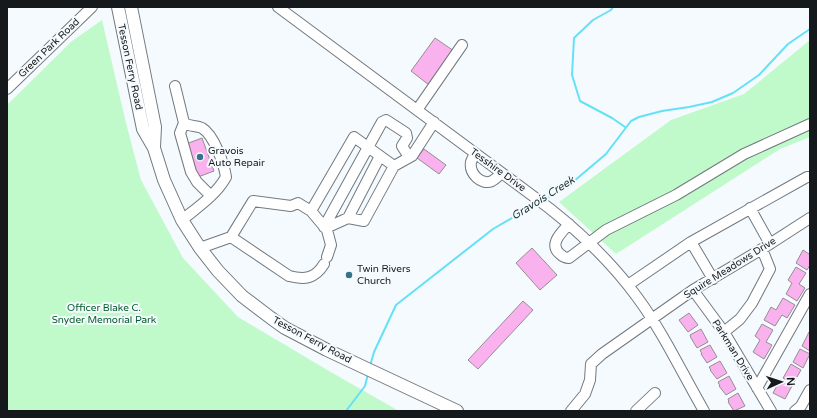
<svg xmlns="http://www.w3.org/2000/svg" width="817" height="418" font-family="'Varela Round',sans-serif">
  <style>
    .green { fill: #c0facb }
    .lines { fill: none; stroke-linecap: round; stroke-linejoin: round }
    .stream { stroke: #65e1f4; stroke-width: 2 }
    .building { fill: #f9b2ed; stroke: #958d93 }
    .minor-casing { stroke: #71797f; stroke-width: 12 }
    .major-casing { stroke: #71797f; stroke-width: 14 }
    .minor { stroke: #fff; stroke-width: 10 }
    .major { stroke: #fff; stroke-width: 12 }
    .poi-dot { fill: #37728a; stroke: #f5fafe; stroke-width: 1.5 }
    .labels { text-anchor: middle; dominant-baseline: central; stroke-width: 4; stroke-linejoin: round; paint-order: stroke }
    .street-label { font-size: 10px; fill: #16191b; stroke: #f5fafe }
    .poi-label { font-size: 10px; fill: #16191b; stroke: #f5fafe; text-anchor: start }
    .park-label { font-size: 10px; fill: #035e29; stroke: #f5fafe }
    .water-label { font-size: 11px; font-style: italic; fill: #1d3336; stroke: #f5fafe }
  </style>
  <rect width="100%" height="100%" fill="#f5fafe"/>
  <!-- green -->
  <path class="green" d="M102,20L126,123L141,180L183,258L238,317L329,371L399,411H7V105L72,41Z
    M810,40V137L780,149L616,254L559,202L671,120L744,94Z"/>
  <g class="lines">
    <!-- stream -->
    <path class="stream" d="M613,7L611,10L593,20L574,38L572,75L580,101L612,118L625,127
      M543,200L567,187L606,154L631,121L639,117L662,111L689,107L712,102L733,93L759,75L788,44L810,29
      M370,366L374,352L396,305L493,229L538,203
      M346,411L365,386L368,374"/>
  </g>
  <!-- building -->
  <path class="building" d="M435,38L454,51L429,85L411,71Z
    M202,138L214,171L198,177L186,144Z
    M424,149L446,165L439,174L417,158Z
    M532,248L557,275L540,290L516,263Z
    M803,250L809,254L810,251V265L807,270L796,263Z
    M796,267L806,273L799,284L805,288L797,301L786,294L792,283L788,280Z
    M783,298L795,305L787,318L782,315L775,326L764,320L771,307L776,310Z
    M523,301L533,310L478,369L468,360Z
    M689,313L698,325L688,332L679,320Z
    M762,324L773,330L766,342L772,345L764,359L753,352L760,340L755,336Z
    M701,329L708,342L697,348L691,338L690,335Z
    M809,332L810,333V351L802,346Z
    M710,345L717,357L707,363L701,354H702L700,350Z
    M800,349L810,354L803,368L793,362Z
    M720,361L727,373L717,379L710,370H711L709,367Z
    M791,364L801,370L793,384L783,378Z
    M729,376L736,389L726,395L719,386H720L718,382Z
    M780,380L792,386L785,399L773,393Z
    M738,393L745,406L734,411L728,402H729L728,399Z"/>
  <g class="lines">
    <defs>
      <path id="minor" d="M278,7L549,208C582,234 612,263 637,297C663,332 682,373 704,411
        M175,86L184,123C190,127 196,125 202,128C214,135 224,164 226,177C216,195 198,207 182,220
        M7,89L92,7
        M417,110L462,45
        M184,123L180,133L191,172L197,182L211,196
        M475,153C474,156 472,159 471,162C469,173 481,186 492,181C496,179 499,175 502,173
        M750,208L770,244
        M311,211L354,137L394,166
        M348,218L380,156
        M569,224C562,232 548,244 560,254C563,257 565,258 569,258L606,230L676,195L744,154L810,124
        M324,227L382,122L386,120L406,133L407,138L402,146L409,157
        M326,228L348,218L364,221L394,166L412,156L434,122
        M231,237L253,201L291,206L298,203L311,211L327,230L331,245L327,257
        M691,242L807,177H810
        M200,248L231,237L289,276C304,280 315,279 324,264
        M628,285L691,242L713,279
        M693,290L724,332L771,411
        M724,332L740,319L752,303L770,269L762,249
        M757,388L810,294
        M571,411L585,394L590,380L591,364L602,354L693,290L762,249L810,218
        M636,411L655,393
        M795,411L801,406L810,390"/>
      <path id="major" d="M118,7L143,129L154,148L164,180L182,220L200,248L218,271L242,296L271,318L285,328L327,350L457,411
        M131,7L155,127L154,147"/>
    </defs>
    <!-- minor casing -->
    <use href="#minor" class="minor-casing"/>
    <!-- major casing -->
    <use href="#major" class="major-casing"/>
    <!-- minor -->
    <use href="#minor" class="minor"/>
    <!-- major -->
    <use href="#major" class="major"/>
  </g>
  <!-- markers -->
  <g class="poi-dot">
    <circle cx="200" cy="157" r="4"/>
    <circle cx="349" cy="275" r="4"/>
  </g>
  <g class="labels">
    <!-- street labels -->
    <g class="street-label">
      <text transform="translate(49 48) rotate(-44)">Green Park Road</text>
      <text transform="translate(130 67) rotate(78)">Tesson Ferry Road</text>
      <text transform="translate(498 170) rotate(36)">Tesshire Drive</text>
      <text transform="translate(730 268) rotate(-32)">Squire Meadows Drive</text>
      <text transform="translate(312 340) rotate(28)">Tesson Ferry Road</text>
      <text transform="translate(733 350) rotate(58)">Parkman Drive</text>
    </g>
    <!-- poi labels -->
    <g class="poi-label">
      <text x="208" y="151">Gravois<tspan x="208" dy="12">Auto Repair</tspan></text>
      <text x="357" y="269">Twin Rivers<tspan x="357" dy="12">Church</tspan></text>
    </g>
    <!-- park labels -->
    <g class="park-label">
      <text x="104" y="308">Officer Blake C.<tspan x="104" dy="12">Snyder Memorial Park</tspan></text>
    </g>
    <!-- water labels -->
    <g class="water-label">
      <text transform="translate(543 198) rotate(-32)">Gravois Creek</text>
    </g>
  </g>
  <!-- border -->
  <rect width="817" height="418" fill="none" stroke="#16191b" stroke-width="16"/>
  <!-- north arrow -->
  <g transform="translate(781 382) rotate(87)" stroke="#f5fafe" stroke-width="3" paint-order="stroke">
  <path d="M0-3L7 15L0 10L-7 15Z" fill="#16191b"/>
  <text y="-6" font-size="11" font-weight="bold" text-anchor="middle" fill="#16191b">N</text>
  </g>
</svg>
